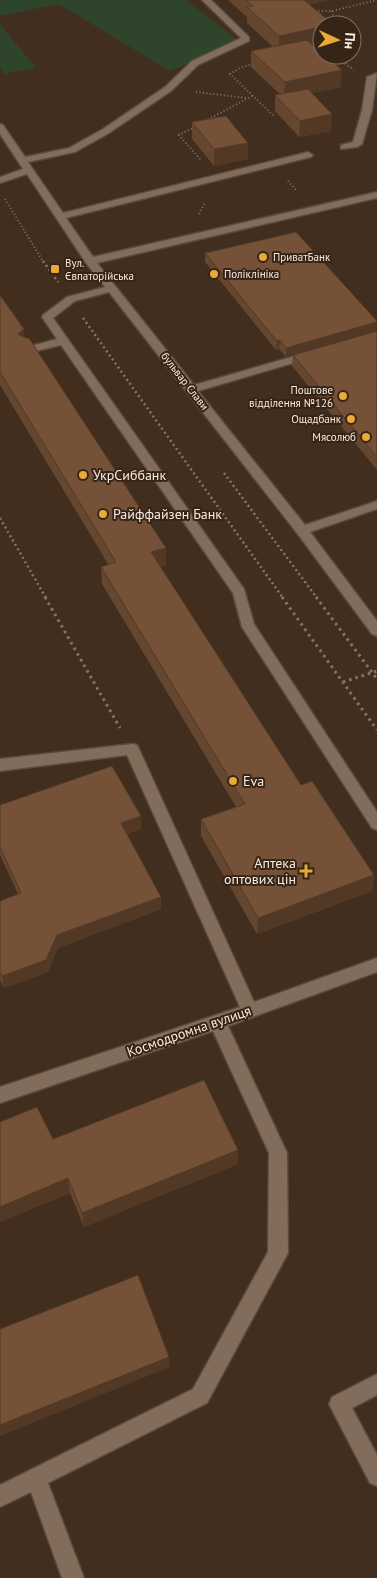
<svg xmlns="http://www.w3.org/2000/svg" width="377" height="1578" font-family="'PT Sans',sans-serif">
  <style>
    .green { fill: #2e452c }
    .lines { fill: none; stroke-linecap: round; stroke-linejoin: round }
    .minor-casing { stroke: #59493c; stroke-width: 3 }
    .path-far2 { stroke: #857568; stroke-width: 2; stroke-dasharray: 1 2.5; stroke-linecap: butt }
    .path-far1 { stroke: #857568; stroke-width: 2.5; stroke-dasharray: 2 3; stroke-linecap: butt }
    .path { stroke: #857568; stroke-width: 3; stroke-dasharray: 2.5 4; stroke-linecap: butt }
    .minor { fill: #826d5c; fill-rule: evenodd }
    .wall { fill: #65472f }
    .shaded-wall { fill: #523926 }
    .building { fill: #755237; stroke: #523926 }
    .poi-dot { fill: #e9aa38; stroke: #362416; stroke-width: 2 }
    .labels { text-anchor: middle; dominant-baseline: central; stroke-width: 4; stroke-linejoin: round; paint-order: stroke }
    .far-poi-label { font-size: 11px; fill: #f7ebe1; stroke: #362416; text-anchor: start }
    .far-street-label { font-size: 11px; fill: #f7ebe1; stroke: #362416 }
    .poi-label { font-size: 14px; fill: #f7ebe1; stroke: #362416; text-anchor: start }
    .street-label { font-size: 14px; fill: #f7ebe1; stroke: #362416 }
  </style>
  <rect width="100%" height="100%" fill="#412e1f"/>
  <!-- green -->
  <path class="green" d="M0,0H186L239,41L170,71L59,4L0,16Z
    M0,24L36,68L4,74L0,68Z"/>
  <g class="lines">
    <defs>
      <path id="minor" d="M202,0H211L249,37V41L198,65L171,91L109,133L75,152L28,162L63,213L308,152L313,155L311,157L66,218L93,257L377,192V198L97,263L194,385L309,352H317L319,354L317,356L198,391L305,525L377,501V509L310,532L377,621V636L372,634L297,533L109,292L75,301L53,318L244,589L254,624L377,812V830L372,828L242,627L233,593L61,345L28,353L22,350L24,348L57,339L42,317L43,315L67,297L105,287L86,263L27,174L0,183V177L23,169L0,134V124L3,125L25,157L69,148L103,129L165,87L192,61L241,38Z
        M377,73L372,110L362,144L357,147L341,149V145L353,142L362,110L367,77Z
        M132,744L137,745L139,749L254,1002L377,958V972L228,1026L287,1153L288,1253L207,1403L48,1483L84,1578H62L31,1492L0,1507V1485L193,1389L268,1252L269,1153L213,1031L0,1103V1087L240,1007L127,755L0,771V759Z
        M377,1374V1395L352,1408L377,1455V1486L370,1483L329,1404L332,1397Z"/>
    </defs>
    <!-- minor casing -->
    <use href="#minor" class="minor-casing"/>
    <!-- path-far2 -->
    <path class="path-far2" d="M315,11H332L377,0
      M332,11L334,19L339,25
      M352,38L356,41L352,42
      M315,50L322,48
      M334,55L354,70
      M253,64L240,68L230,74L275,117
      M196,92L247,98
      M205,121L252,96
      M195,127L179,135L201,160
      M288,181L297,191
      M5,199L44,263
      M199,214L205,202"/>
    <!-- path-far1 -->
    <path class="path-far1" d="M43,261L58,282
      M83,318L283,598
      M224,473L317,598
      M0,518L46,598"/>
    <!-- path -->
    <path class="path" d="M45,597L120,728
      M282,597L377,730
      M316,597L377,679
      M343,682L377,671"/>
    <!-- minor -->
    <use href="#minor" class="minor"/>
  </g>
  <!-- wall -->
  <path class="wall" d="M228,0H330L309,4L322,25V43L312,45L341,87L312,93L331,131L299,137L275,111V95L280,94L251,67V51L273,47L247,23V17Z
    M192,122L248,159L214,166L192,139Z
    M205,253L377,331V470L292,366L293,355L286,357L279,349L276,350L205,262Z
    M0,295L24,337L166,565L160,566L301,785L374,875L372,891L257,934L201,836V819L236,807L102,584L101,567L108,564L0,385Z
    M0,805L141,816V829L127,834L161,909L58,948L48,972L4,988L0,980V901L18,894L0,855Z
    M0,1122L53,1139L238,1164L84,1227L70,1193L0,1222Z"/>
  <!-- shaded-wall -->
  <path class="shaded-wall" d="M296,0H330L306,5Z
    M322,27V43L279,52V36Z
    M342,70L341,87L284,99L285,82Z
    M332,114L331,131L299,137L300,121Z
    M248,143V159L214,166V149Z
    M377,322L376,331L286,357V348Z
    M24,329L25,346L18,334Z
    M280,340L279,349L276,350L277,341Z
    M166,548V565L151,569V552Z
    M141,816V829L122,836L121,823Z
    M374,875L372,891L257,934L258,918Z
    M161,897V909L58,948L48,972L4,988L2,976L57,935Z
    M238,1150V1164L84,1227L82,1213Z
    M68,1178L70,1193L0,1222V1207Z
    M169,1357L170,1367L0,1436V1425Z"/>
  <!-- building -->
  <path class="building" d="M246,0H304L334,25H322V27L279,36L247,7L253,6Z
    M307,40L322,53V55H324L342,70L285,82L251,51Z
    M308,89L332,114L300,121L275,95Z
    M226,116L248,143L214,149L192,122Z
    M296,232L377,321V322L286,348L280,340L277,341L205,253Z
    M0,295L24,329L18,334L26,338H29L166,548L151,552L301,785L312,781L374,875L258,918L201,819L245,804L101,567L116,562L0,372Z
    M377,331V457L293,355Z
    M112,766L141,816L121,823L161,897L57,935L46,960L2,976L0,972V901L21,893L0,847V805Z
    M204,1080L238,1150L82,1213L68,1178L0,1207V1122L37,1107L53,1139Z
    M138,1275L169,1357L0,1425V1329Z"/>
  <!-- markers -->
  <g class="poi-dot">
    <circle cx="263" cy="257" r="5"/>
    <rect x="50" y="264" width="10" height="10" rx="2.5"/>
    <circle cx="214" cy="274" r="5"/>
    <circle cx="343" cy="396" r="5"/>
    <circle cx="351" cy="419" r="5"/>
    <circle cx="366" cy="437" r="5"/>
    <circle cx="83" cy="475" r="5"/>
    <circle cx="103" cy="514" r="5"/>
    <circle cx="233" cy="781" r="5"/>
    <path d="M303.5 863.5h5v5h5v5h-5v5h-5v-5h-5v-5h5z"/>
  </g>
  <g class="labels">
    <!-- far-poi labels -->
    <g class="far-poi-label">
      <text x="273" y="257">ПриватБанк</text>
      <text x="65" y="263">Вул.<tspan x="65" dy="13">Євпаторійська</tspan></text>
      <text x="224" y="274">Поліклініка</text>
      <text x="333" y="390" text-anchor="end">Поштове<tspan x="333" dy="13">відділення №126</tspan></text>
      <text x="341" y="419" text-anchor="end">Ощадбанк</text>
      <text x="356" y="437" text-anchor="end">Мясолюб</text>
    </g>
    <!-- far-street labels -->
    <g class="far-street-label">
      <text transform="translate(185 381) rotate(52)">бульвар Слави</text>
    </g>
    <!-- poi labels -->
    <g class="poi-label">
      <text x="93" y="475">УкрСиббанк</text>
      <text x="113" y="514">Райффайзен Банк</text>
      <text x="243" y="781">Eva</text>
      <text x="296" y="863" text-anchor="end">Аптека<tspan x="296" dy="16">оптових цін</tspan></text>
    </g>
    <!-- street labels -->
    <g class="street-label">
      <text transform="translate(189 1031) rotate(-19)">Космодромна вулиця</text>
    </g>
  </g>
  <!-- north arrow -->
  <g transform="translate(337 40) rotate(94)"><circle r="24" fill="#362416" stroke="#837467"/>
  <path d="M0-4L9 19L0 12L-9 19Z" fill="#e9aa38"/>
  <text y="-8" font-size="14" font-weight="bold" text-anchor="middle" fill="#f7ebe1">Пн</text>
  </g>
</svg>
